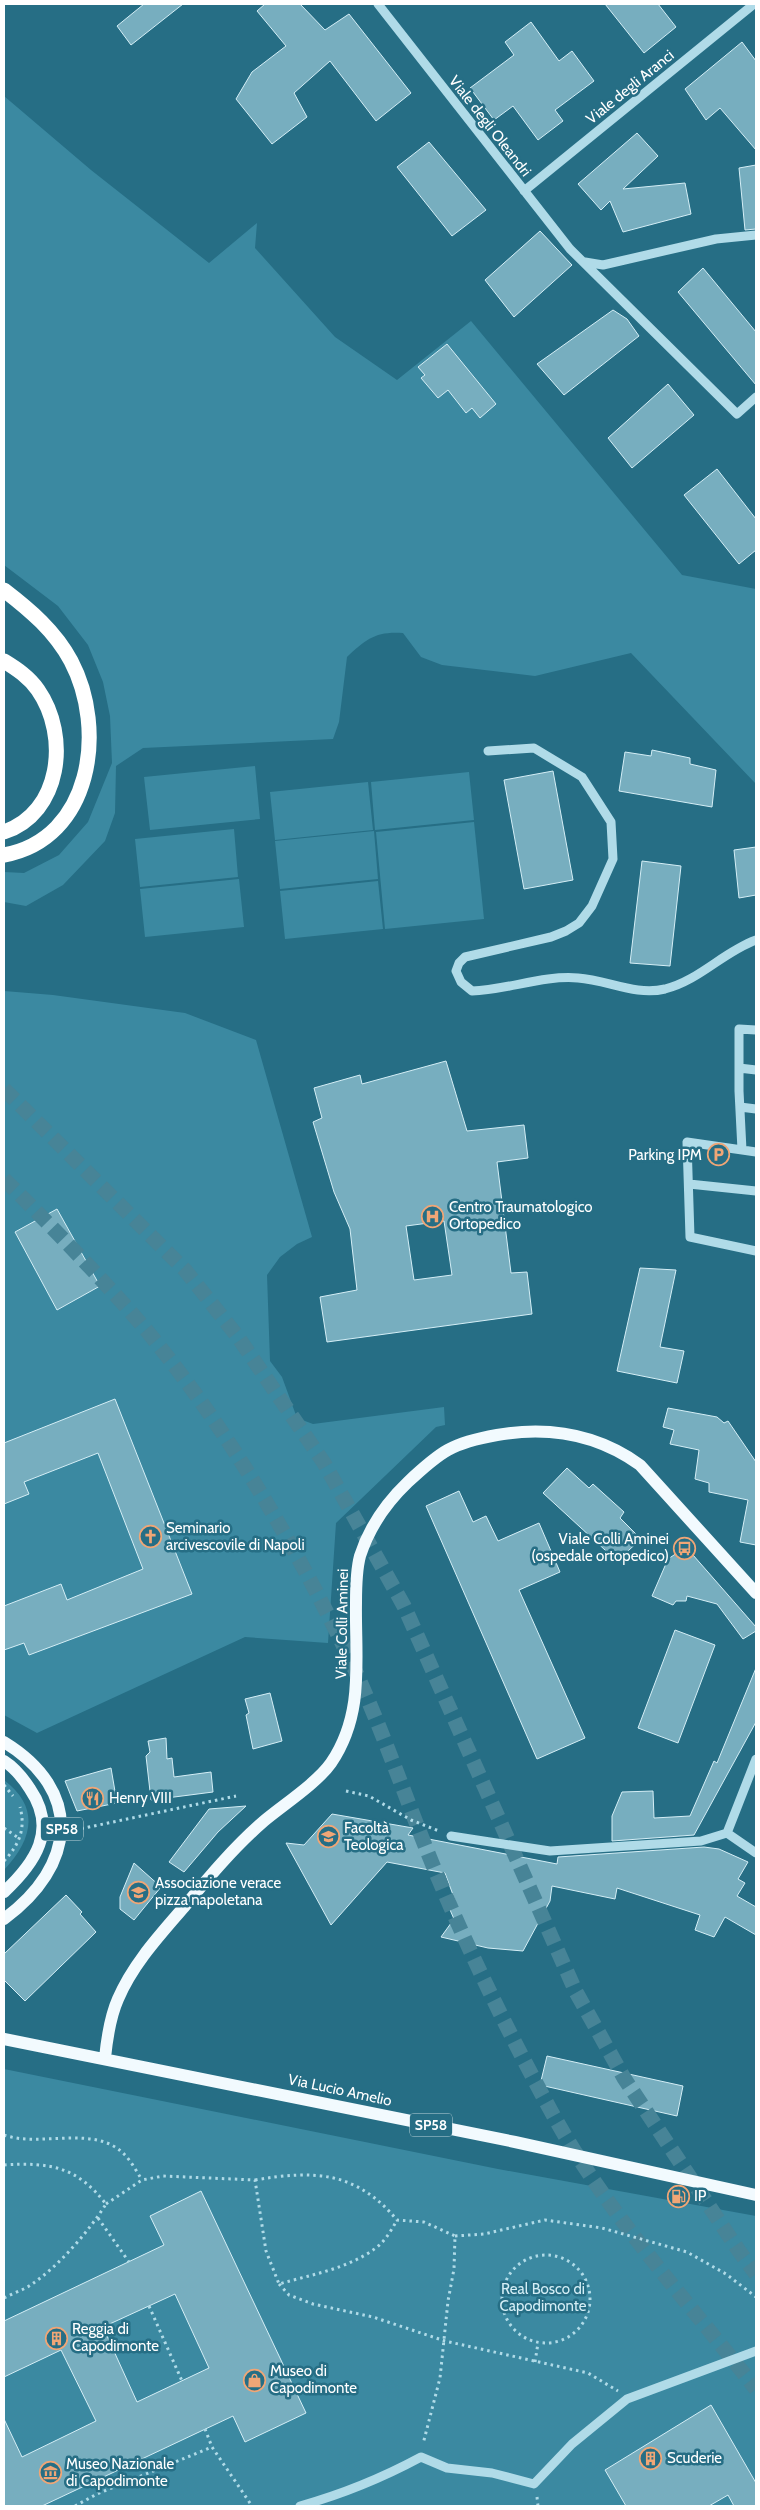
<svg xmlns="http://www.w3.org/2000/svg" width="760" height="2510" font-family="Cabin,sans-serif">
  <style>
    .green { fill: #3b89a1 }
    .building { fill: #77aebf; stroke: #d4eef6; fill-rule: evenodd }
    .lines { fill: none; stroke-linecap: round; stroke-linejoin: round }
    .highway-tunnel { stroke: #478497; stroke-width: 15; stroke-dasharray: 15 8; stroke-linecap: butt }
    .path { stroke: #b0dbe8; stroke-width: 3; stroke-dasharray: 2.5 4; stroke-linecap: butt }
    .minor { stroke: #b0dbe8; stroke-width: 9 }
    .major { stroke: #f2fafe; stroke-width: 12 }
    .highway { stroke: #fff; stroke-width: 15 }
    .labels { text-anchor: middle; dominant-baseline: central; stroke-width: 5; stroke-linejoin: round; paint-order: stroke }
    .shield { fill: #266e85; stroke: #bed4da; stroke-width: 1 }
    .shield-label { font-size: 14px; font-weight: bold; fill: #fff }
    .street-label { font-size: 15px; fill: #fff; stroke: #266e85 }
    .poi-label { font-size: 15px; fill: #fff; stroke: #266e85; text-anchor: start }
    .park-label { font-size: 15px; fill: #d4eef6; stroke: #266e85 }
  </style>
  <rect width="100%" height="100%" fill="#266e85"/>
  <!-- green -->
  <path class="green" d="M4,96L91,170L209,263L257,223L255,248L335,337L397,380L471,321L682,575L756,589V784L631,653L535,676L442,665L421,657L403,633C376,631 366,639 347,657L339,722L333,739L143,748L116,766L115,813L105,841L63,885L26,906L4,902V872L24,873L59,855L88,822L112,763L110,716L103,682L88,645L58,606L4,565Z
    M255,766L260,819L150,830L144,777Z
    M469,772L474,820L375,830L371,782Z
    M368,782L373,830L275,840L270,792Z
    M474,822L484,919L385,929L376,832Z
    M234,829L238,877L140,887L135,839Z
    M374,831L378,879L280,889L275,841Z
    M239,879L244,927L145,937L140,889Z
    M378,881L383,929L285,939L280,891Z
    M4,991L53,995L185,1013L256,1040L312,1237L297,1244L280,1257L267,1275L270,1361L282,1377L297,1418L313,1424L444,1407L445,1425L436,1427L336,1523L328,1643L245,1637L37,1733L4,1715Z
    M4,1780C41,1808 32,1840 4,1870Z
    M4,2069L498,2169L756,2216V2506H4Z"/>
  <!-- building -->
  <path class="building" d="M144,4H183L131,45L117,26Z
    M265,4H300L325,30L349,14L411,93L376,121L330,61L294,93L307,117L272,144L236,99L252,72L286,46L257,11Z
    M605,4H658L676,27L644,53Z
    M531,22L559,61L572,51L594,81L555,110L563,121L538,140L513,106L494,120L470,88L514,55L505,42Z
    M742,42L756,61V150L720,108L706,120L685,89Z
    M637,133L658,156L623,189L685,183L691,214L623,232L610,201L601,210L578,184Z
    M429,142L486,210L452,236L397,167Z
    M756,165V229L745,230L739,168Z
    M540,231L572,265L514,317L485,280Z
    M703,268L756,332V385L678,292Z
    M613,310L627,319L639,336L564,395L537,364Z
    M447,344L496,404L480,418L472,408L466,413L448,390L438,398L421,378L425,375L418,367Z
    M668,384L694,415L632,468L608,438Z
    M717,469L756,519V550L739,564L684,495Z
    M652,750L690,758V764L716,770L712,807L619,791L625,752L651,756Z
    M553,771L573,880L524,889L504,780Z
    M756,847V895L739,898L734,850Z
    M642,861L681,866L670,966L630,963Z
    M446,1061L467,1131L524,1125L528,1158L497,1162L511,1273L527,1272L532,1314L327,1342L320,1297L357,1290L350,1229L334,1192L313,1122L322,1118L314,1088L360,1075L362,1084ZM444,1221L452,1275L414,1280L406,1226Z
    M57,1209L100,1286L57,1310L15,1232Z
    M640,1268L676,1270L660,1347L684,1351L677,1383L617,1371Z
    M115,1399L192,1594L29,1655L24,1643L4,1650V1606L61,1584L67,1600L143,1569L98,1453L24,1482L29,1494L4,1504V1443Z
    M668,1408L717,1417L724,1423L728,1421L756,1462V1545L740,1542L748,1500L709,1492V1483L695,1479L699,1450L670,1444L674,1430L663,1427Z
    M567,1468L589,1488L593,1484L624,1512L620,1518L641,1539L617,1561L543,1493Z
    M459,1491L473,1522L486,1516L498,1541L539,1523L560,1572L519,1590L585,1738L537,1759L426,1506Z
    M686,1547L756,1627V1631L743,1639L717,1604L687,1596L686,1601H676L673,1605L652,1596L668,1559Z
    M675,1630L715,1645L678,1743L638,1728Z
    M756,1668V1722L694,1835L612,1841V1816L622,1792L653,1791L654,1818L690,1816L714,1761L717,1763Z
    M270,1693L282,1741L253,1749L246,1715L249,1713L245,1699Z
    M166,1738L167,1759L172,1758L174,1777L211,1772L213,1792L151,1800L146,1756L150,1752L148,1741Z
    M111,1768L117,1803L77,1811L65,1781Z
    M246,1806L218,1832L184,1872L169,1862L209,1809Z
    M332,1814L413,1828L408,1835L557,1864L558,1857L704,1847L719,1849L748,1862L738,1879L745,1883L737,1896L756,1907V1935L725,1917L714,1937L695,1930L700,1915L617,1888L615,1899L552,1886L550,1901L523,1951L488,1948L441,1937L454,1919L447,1903H456L445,1873L387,1862L331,1925L286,1843L304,1845Z
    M134,1863L161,1887L134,1920L120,1909V1897Z
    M66,1895L82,1912L80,1914L96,1932L25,2001L4,1980V1954Z
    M547,2056L683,2086L677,2116L540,2085Z
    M201,2191L306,2413L245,2442L233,2416L42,2506H4V2419L22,2457L96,2421L61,2350L4,2377V2321L164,2245L150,2216ZM175,2294L209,2368L137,2402L103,2327Z
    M711,2405L756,2483V2506H734L728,2495L709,2506H626L605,2470Z"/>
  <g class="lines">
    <!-- highway-tunnel -->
    <path class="highway-tunnel" d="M4,1089L185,1270L238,1337L324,1463L404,1606L576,1992L624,2078L739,2251L756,2274
      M4,1179C53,1228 102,1278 147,1331C226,1427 291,1538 345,1649C379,1719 403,1792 432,1863C467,1948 507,2030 551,2111C606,2212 685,2298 756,2389"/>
    <!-- path -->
    <path class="path" d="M4,1785L13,1796
      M346,1791L369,1796L411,1820L439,1831
      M4,1828L20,1839
      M75,1830L236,1796
      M4,1861C19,1845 26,1829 20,1807
      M4,2135C41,2148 94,2124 124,2154C131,2161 137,2172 142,2180
      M4,2165C51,2162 77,2167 106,2204C89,2231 59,2266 32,2284C24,2290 13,2293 4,2298
      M255,2180C314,2170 356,2171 397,2220L424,2222L455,2236L454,2269L448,2301L440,2378L423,2444
      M106,2204L142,2180L163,2176L255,2180L266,2251L279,2284C310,2275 346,2269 373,2250C384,2243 391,2231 397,2220
      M98,2218L129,2262
      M455,2236L484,2234L545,2220L602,2228L687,2252L726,2274L756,2297
      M502 2299a44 44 0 1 1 88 0a44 44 0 1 1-88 0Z
      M279,2284L289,2295L313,2304L373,2317L445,2341L588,2373L618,2391
      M149,2306L182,2381
      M535,2362L538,2343
      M205,2429L212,2447
      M537,2497L538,2506
      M75,2506L97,2494L212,2447L252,2506"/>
    <!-- minor -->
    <path class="minor" d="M378,4L570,249L737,414L756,397
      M524,191L754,4
      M585,262L603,265L716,239L756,235
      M488,751L534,748L582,777L611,822L613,859L592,906L579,923L566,931L551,937L465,957L459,963L456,971L461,982L472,991C507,990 543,975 578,978C608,980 635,996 665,989C700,980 723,952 756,940
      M739,1068L756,1070
      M740,1107L756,1109
      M742,1150L739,1091V1029L756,1030
      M756,1152L687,1142L690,1237L756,1251
      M689,1184L756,1191
      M727,1833L756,1759
      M727,1833L756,1853
      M451,1836L550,1851L701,1841L727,1833
      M300,2506C343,2494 382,2478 421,2457L447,2468L492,2473L534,2484L572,2444L627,2399L756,2351"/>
    <!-- major -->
    <path class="major" d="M4,1742C84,1791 76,1866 4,1919
      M4,1761C15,1768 23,1778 30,1789C58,1830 35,1863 4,1892
      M4,2039L515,2142L756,2195
      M105,2058C107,2038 110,2017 118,1999C133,1964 159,1936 184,1907C209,1877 234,1847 264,1821C283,1805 317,1783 331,1763C365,1713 355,1659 356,1603C356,1588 356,1571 360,1556C369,1528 387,1502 408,1482C441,1451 452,1443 497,1435C549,1426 597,1434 640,1465L756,1593"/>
    <!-- highway -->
    <path class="highway" d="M4,590C30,610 55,631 71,661C107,729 92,839 4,855
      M4,661C17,669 29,677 38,690C70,736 61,813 4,832"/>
  </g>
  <!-- icons -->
  <defs>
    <symbol id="parking-ring" viewBox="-11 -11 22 22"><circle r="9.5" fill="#266e85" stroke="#f0a676" stroke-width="1.5"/><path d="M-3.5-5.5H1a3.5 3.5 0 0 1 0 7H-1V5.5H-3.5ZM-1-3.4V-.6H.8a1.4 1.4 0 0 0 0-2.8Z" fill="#f0a676"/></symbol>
    <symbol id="hospital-ring" viewBox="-11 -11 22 22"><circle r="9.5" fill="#266e85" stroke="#f0a676" stroke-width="1.5"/><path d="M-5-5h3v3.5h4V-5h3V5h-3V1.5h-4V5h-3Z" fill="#f0a676"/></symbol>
    <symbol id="church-ring" viewBox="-11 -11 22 22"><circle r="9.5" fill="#266e85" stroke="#f0a676" stroke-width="1.5"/><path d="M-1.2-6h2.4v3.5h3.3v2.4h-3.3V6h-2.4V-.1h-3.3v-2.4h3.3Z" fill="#f0a676"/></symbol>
    <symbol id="bus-ring" viewBox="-11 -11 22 22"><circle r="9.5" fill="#266e85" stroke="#f0a676" stroke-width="1.5"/><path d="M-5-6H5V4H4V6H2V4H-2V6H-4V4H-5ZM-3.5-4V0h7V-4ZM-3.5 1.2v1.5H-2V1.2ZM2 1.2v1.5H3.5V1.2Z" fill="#f0a676"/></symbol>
    <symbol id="restaurant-ring" viewBox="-11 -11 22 22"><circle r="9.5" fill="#266e85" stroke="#f0a676" stroke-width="1.5"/><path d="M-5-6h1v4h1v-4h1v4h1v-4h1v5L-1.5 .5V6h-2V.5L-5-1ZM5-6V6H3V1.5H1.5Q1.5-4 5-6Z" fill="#f0a676"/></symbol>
    <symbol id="university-ring" viewBox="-11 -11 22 22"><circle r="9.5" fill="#266e85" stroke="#f0a676" stroke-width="1.5"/><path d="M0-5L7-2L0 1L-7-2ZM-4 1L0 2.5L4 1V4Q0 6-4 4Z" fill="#f0a676"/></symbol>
    <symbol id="school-ring" viewBox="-11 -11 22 22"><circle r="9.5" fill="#266e85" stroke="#f0a676" stroke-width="1.5"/><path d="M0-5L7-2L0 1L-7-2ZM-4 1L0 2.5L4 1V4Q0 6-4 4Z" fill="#f0a676"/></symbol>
    <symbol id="fuel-ring" viewBox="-11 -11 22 22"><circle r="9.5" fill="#266e85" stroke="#f0a676" stroke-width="1.5"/><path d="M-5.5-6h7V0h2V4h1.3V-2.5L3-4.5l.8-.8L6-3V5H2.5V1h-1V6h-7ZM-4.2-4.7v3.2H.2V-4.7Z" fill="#f0a676"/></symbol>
    <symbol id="building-ring" viewBox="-11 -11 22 22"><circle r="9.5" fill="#266e85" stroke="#f0a676" stroke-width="1.5"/><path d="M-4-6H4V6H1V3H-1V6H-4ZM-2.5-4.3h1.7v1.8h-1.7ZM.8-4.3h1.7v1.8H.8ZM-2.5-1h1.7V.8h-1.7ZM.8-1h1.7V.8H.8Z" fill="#f0a676"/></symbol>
    <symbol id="shop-ring" viewBox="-11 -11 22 22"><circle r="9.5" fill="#266e85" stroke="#f0a676" stroke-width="1.5"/><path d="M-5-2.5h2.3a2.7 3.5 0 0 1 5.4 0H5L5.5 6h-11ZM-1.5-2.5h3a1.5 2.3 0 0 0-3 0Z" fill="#f0a676"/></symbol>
    <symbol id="museum-ring" viewBox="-11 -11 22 22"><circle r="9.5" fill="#266e85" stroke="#f0a676" stroke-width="1.5"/><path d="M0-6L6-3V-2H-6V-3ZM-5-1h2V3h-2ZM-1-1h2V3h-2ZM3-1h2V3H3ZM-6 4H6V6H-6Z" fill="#f0a676"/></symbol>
  </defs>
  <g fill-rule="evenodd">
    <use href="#parking-ring" x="706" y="1142" width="25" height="25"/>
    <use href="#hospital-ring" x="420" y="1204" width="25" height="25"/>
    <use href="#church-ring" x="138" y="1524" width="25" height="25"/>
    <use href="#bus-ring" x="672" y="1536" width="25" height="25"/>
    <use href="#restaurant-ring" x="80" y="1786" width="25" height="25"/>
    <use href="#university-ring" x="316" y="1824" width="25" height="25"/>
    <use href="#school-ring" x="126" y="1880" width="25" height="25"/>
    <use href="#fuel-ring" x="666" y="2184" width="25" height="25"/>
    <use href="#building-ring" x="44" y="2326" width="25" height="25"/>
    <use href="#shop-ring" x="242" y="2368" width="25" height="25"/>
    <use href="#building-ring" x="638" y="2446" width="25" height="25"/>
    <use href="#museum-ring" x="38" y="2460" width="25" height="25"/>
  </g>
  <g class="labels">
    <!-- shield labels -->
    <g class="shield">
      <rect x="41" y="1817.5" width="42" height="23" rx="4"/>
      <rect x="410" y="2113.5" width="42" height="23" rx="4"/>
    </g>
    <g class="shield-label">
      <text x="62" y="1829">SP58</text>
      <text x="431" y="2125">SP58</text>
    </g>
    <!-- street labels -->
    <g class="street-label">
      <text transform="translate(630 87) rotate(-39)">Viale degli Aranci</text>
      <text transform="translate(490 126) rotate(52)">Viale degli Oleandri</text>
      <text transform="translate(342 1624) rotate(-89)">Viale Colli Aminei</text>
      <text transform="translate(340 2090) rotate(12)">Via Lucio Amelio</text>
    </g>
    <!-- poi labels -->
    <g class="poi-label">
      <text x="702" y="1155" text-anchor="end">Parking IPM</text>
      <text x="449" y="1207">Centro Traumatologico<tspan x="449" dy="17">Ortopedico</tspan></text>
      <text x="166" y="1528">Seminario<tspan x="166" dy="17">arcivescovile di Napoli</tspan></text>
      <text x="669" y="1539" text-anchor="end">Viale Colli Aminei<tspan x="669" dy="17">(ospedale ortopedico)</tspan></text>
      <text x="109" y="1798">Henry VIII</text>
      <text x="344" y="1828">Facoltà<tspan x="344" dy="17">Teologica</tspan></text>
      <text x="155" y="1883">Associazione verace<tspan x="155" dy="17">pizza napoletana</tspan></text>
      <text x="694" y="2196">IP</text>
      <text x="72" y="2329">Reggia di<tspan x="72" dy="17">Capodimonte</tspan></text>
      <text x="270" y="2371">Museo di<tspan x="270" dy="17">Capodimonte</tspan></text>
      <text x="667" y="2458">Scuderie</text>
      <text x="66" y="2464">Museo Nazionale<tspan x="66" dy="17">di Capodimonte</tspan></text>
    </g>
    <!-- park labels -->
    <g class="park-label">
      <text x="543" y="2289">Real Bosco di<tspan x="543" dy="17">Capodimonte</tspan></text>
    </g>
  </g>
  <!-- border -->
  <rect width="760" height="2510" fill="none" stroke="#ffffff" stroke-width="10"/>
</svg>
